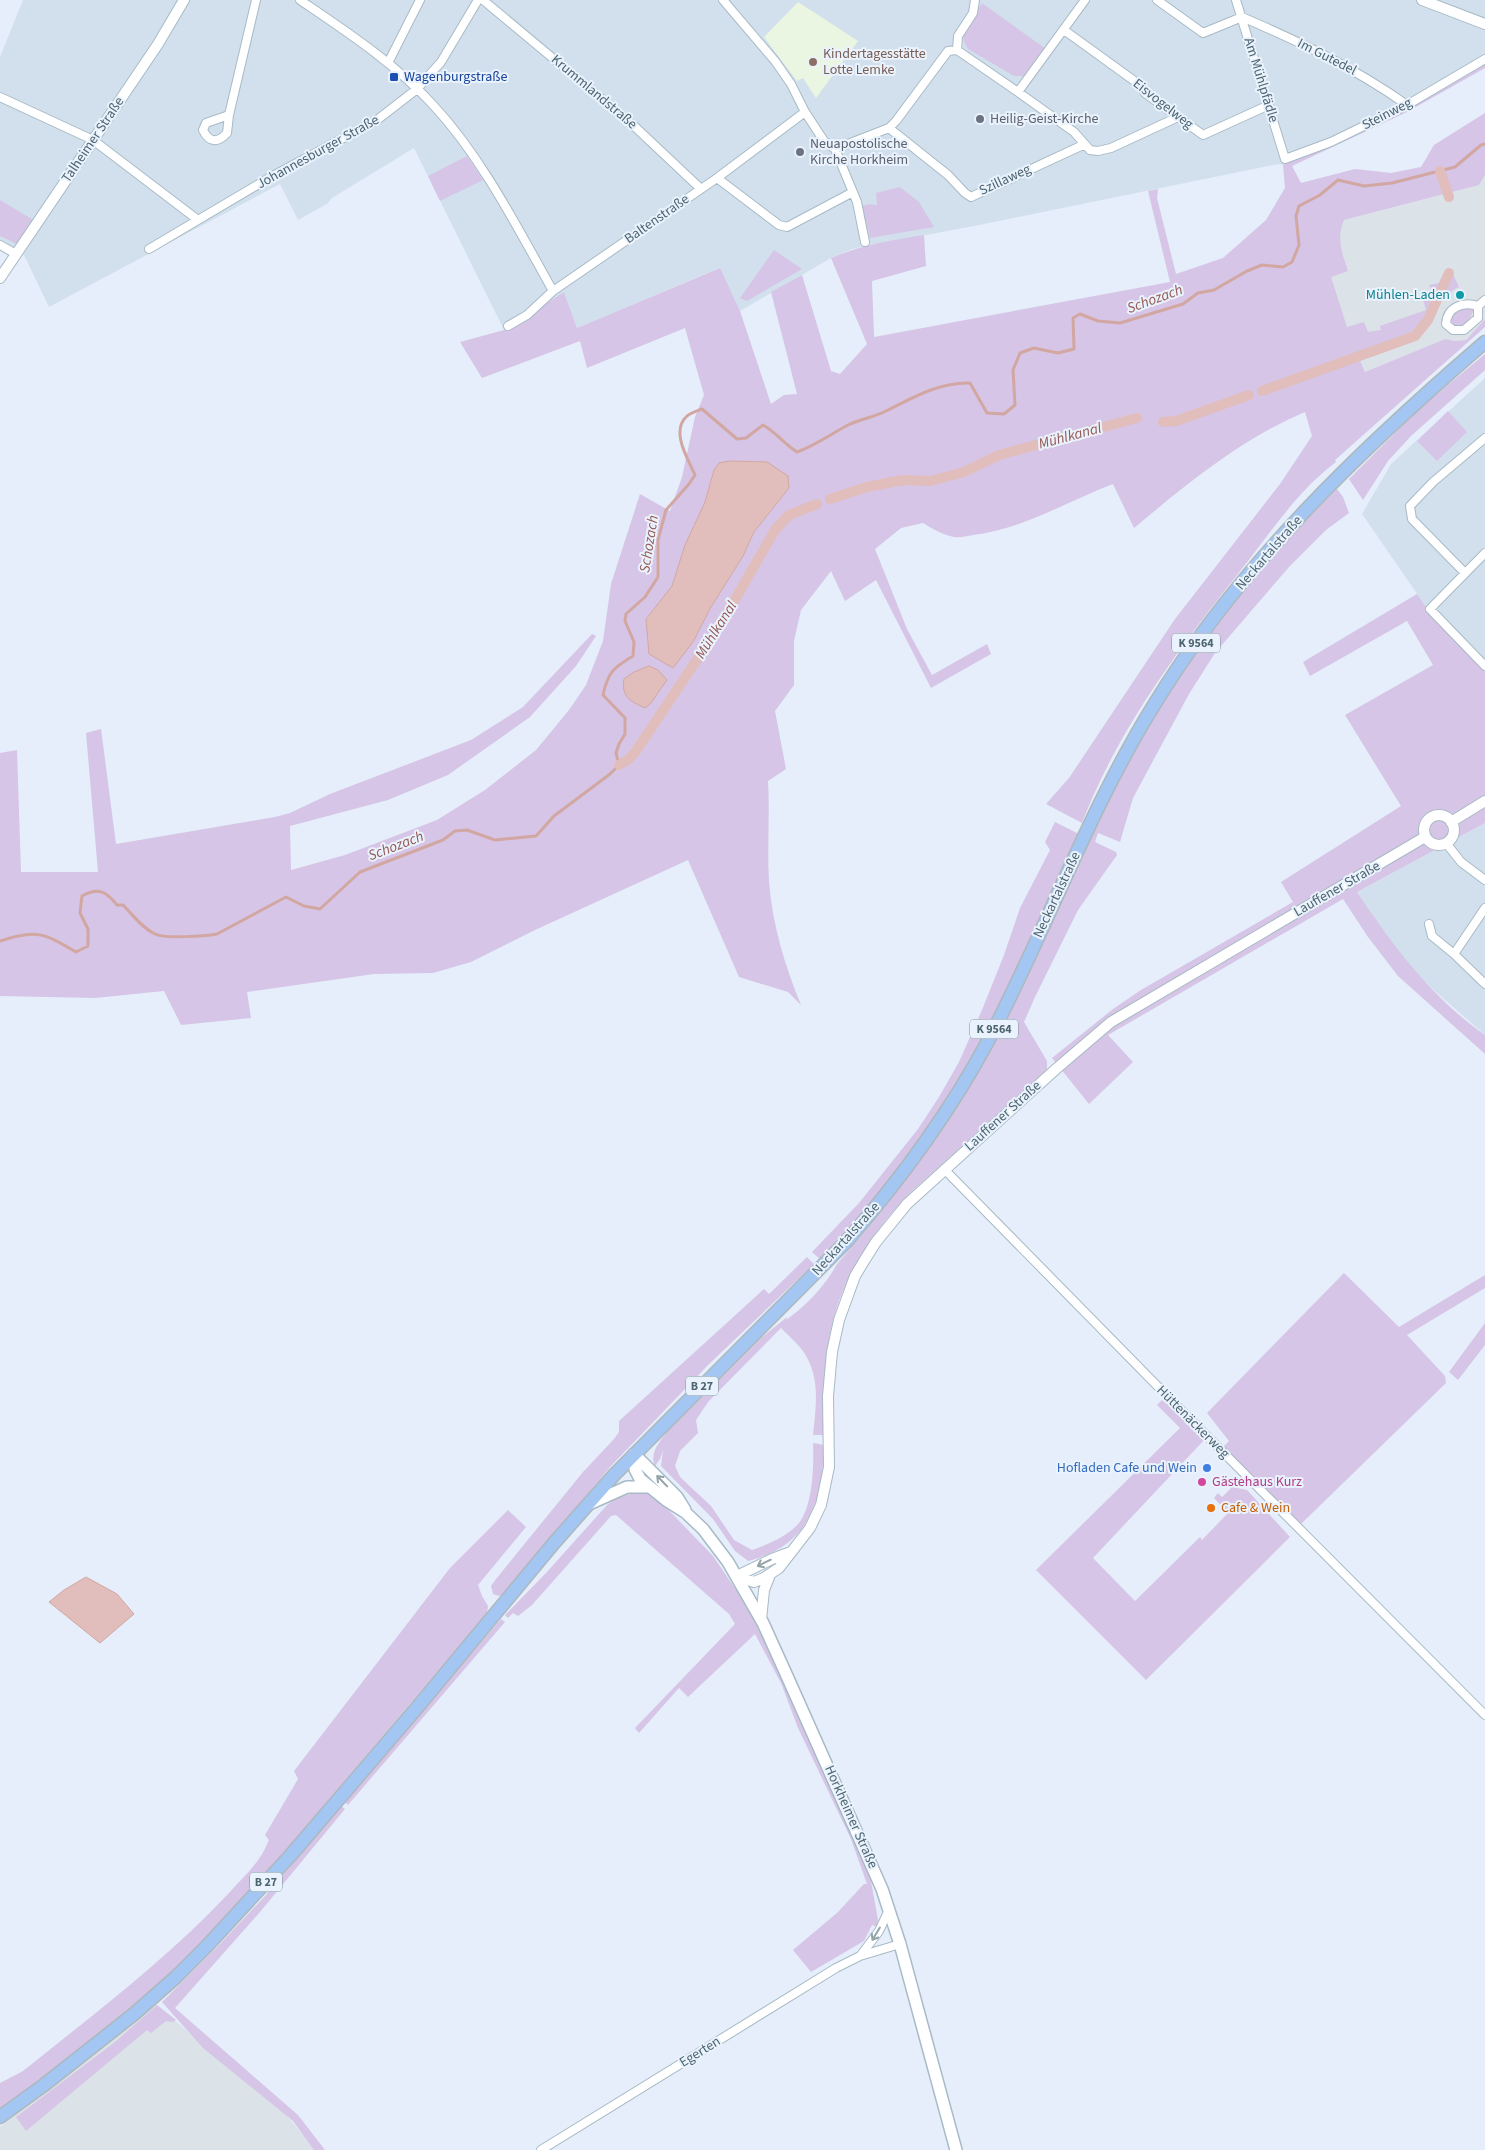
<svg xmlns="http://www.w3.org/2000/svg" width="1485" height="2150" font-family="'Source Sans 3',sans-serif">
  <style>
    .residential { fill: #d2e0ed }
    .industrial { fill: #dbe2e8 }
    .education { fill: #eaf6e1 }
    .green { fill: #d6c5e6; fill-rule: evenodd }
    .water { fill: #e1bebb; stroke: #d2a7a2 }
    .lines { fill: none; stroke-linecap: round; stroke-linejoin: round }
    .stream { stroke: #d2a7a2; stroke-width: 3 }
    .canal { stroke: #e1bebb; stroke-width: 10 }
    .minor-casing { stroke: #a7bac5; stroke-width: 10 }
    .tertiary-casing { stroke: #a7bac5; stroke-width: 12 }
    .secondary-casing { stroke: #a6bbc7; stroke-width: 14 }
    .primary-casing { stroke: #adb8bd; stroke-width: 15 }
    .minor { stroke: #fff; stroke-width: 8 }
    .tertiary { stroke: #fff; stroke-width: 10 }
    .secondary { stroke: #fff; stroke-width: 11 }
    .primary { stroke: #a3c6f2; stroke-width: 12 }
    .oneway { stroke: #94a3a9 }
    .education-dot { fill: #8d6e63; stroke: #eaf3fd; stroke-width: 2 }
    .transit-dot { fill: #1a4fb4; stroke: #eaf3fd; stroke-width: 2 }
    .worship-dot { fill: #6b7280; stroke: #eaf3fd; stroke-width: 2 }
    .culture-dot { fill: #0f9aa8; stroke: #eaf3fd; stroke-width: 2 }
    .shop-dot { fill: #3f7fe0; stroke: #eaf3fd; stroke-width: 2 }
    .hotel-dot { fill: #d1479c; stroke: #eaf3fd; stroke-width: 2 }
    .food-dot { fill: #e8710a; stroke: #eaf3fd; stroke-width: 2 }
    .labels { text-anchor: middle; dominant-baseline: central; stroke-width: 4; stroke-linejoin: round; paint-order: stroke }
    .shield { fill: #eaf3fd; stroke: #7c909a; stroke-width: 1 }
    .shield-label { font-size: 12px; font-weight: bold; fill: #4d6570 }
    .education-label { font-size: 14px; fill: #785e54; stroke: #eaf3fd; text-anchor: start }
    .street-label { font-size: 14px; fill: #4d6570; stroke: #eaf3fd }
    .transit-label { font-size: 14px; fill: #164399; stroke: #eaf3fd; text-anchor: start }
    .worship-label { font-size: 14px; fill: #5b616d; stroke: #eaf3fd; text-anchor: start }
    .culture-label { font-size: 14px; fill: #0d838f; stroke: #eaf3fd; text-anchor: end }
    .shop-label { font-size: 14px; fill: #366cbe; stroke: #eaf3fd; text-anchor: end }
    .hotel-label { font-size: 14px; fill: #b23c85; stroke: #eaf3fd; text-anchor: start }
    .food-label { font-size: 14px; fill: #c56008; stroke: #eaf3fd; text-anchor: start }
    .water-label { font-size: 15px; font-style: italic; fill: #955953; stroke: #eaf3fd }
  </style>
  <rect width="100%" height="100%" fill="#e5eefa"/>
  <!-- residential -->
  <path class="residential" d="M23,0H1485V63L1373,126L1283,165L1278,164L979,225L852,249L831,258L740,311L719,268L577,328L564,292L504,330L414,148L332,198L327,204L298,220L280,184L49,307L23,253L0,240V57Z
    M1485,378V669L1431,614L1362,514L1391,464Z
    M1485,823V1035L1421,979L1387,937L1357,892Z"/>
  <!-- industrial -->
  <path class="industrial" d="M1485,175V319L1466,340L1454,341L1445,339L1365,372L1315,245L1344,220L1479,185Z
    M156,2005L279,2107L316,2150H0V2127Z"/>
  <!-- education -->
  <path class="education" d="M798,2L858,41L816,98L803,78L797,81L764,37Z"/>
  <!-- green -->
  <path class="green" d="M982,3L1046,49L1027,76H1014L968,49L964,42L963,34Z
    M1485,63V68L1407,112L1292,166L1301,183L1355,169L1391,173L1421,167L1434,145L1485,113V175L1479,185L1344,220C1336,239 1342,253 1348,271L1331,277L1347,327L1364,322L1368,332L1381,330L1380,326L1426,310L1422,296L1429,295L1431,289L1429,285L1439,283L1443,274H1453L1459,287C1434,299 1439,312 1423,330C1410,343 1377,351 1359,358L1365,372L1445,339L1454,341L1466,340L1485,319V327L1335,460L1336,462C1301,488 1275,526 1248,561C1184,642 1119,726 1082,823L1046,804L1069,778L1175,619L1280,484L1312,436L1305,412C1241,439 1187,484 1134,528L1113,484C1066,502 1023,529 973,535C967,536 960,538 954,537C943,535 933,529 923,523L901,528L875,549L907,629L932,675L987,644L991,654L931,688L876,580L845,601L831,571L801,610L794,641V685L775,711L786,769L768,781C770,814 767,848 769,881C772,924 785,966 801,1005L788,992L739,977L688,860L535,930L471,962L433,973L374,974L247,992L251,1018L181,1025L164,991L95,998L0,996V753L17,750L21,872H98L86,733L101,729L116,844L275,817L290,813L330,794L471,740L523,707L592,634L596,636L576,666L530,717L448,775L388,800L290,826L291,870L345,855L437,820L485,790L536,750L569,710L586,685L603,641L611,584L640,494L670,511L682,477L695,417L704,395L685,328L587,368L580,341L482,378L460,342L504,330L564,292L577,328L720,268L740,311L771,404L784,395L797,394L771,292L802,275L831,371L840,374L867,344L831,258C861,245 892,240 924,235L926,266L872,281L874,337L1170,282L1148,191L1158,189L1157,198L1176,274L1223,258L1266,220L1285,188L1283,165L1373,126ZM729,461H755L789,488L754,532L743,556L711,607L693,642L646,619L672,586L685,545L705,502L714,470Z
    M467,156L483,180L440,201L428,176Z
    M900,187L919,202L934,227L870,238L862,206L869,204L877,205L876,193Z
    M0,200L35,221L19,245L0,236Z
    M774,250L802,269L747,301L740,298Z
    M1466,307L1474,308C1471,318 1464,331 1452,324L1451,319L1458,311Z
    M1485,354V370L1411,436L1388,461L1363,500L1349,479L1419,409Z
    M1448,411L1467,432L1437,461L1417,441Z
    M1337,489L1343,497L1349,513L1326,530L1289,567L1215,653L1189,694L1133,798L1120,842L1098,833L1095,842L1116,852L1117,855L1078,910L1035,997L1024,1022L1047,1061V1070L912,1191C876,1227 844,1274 832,1324C824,1356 825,1401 824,1435H813C816,1406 821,1377 803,1351C797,1343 788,1335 781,1328L708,1402L696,1420L698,1433L680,1451L675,1466L680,1477L711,1506L734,1540L752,1550C768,1544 787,1537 799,1523C813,1505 814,1465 813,1443L824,1445C823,1501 809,1546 748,1561L735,1551L713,1519L661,1466L663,1450L660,1459L655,1466C649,1453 660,1441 668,1431L761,1338L787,1317L786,1320C807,1305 825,1286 837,1264C907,1185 966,1101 1013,1007C1053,926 1084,841 1128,762C1185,661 1254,570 1337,489Z
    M1417,594L1431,614L1485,669V823L1357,892C1394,947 1430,996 1485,1035V1054L1398,976L1368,937L1343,899L1108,1035L1133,1062L1089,1104L1052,1058L1113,1009L1141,990L1293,902L1281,882L1401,806L1345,715L1433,665L1407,621L1310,676L1303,662Z
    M1055,822L1079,834C1050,897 1022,961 990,1023C946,1110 888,1190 820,1259L812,1252L859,1203L918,1129L939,1097L959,1062L982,1010L1004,955L1020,908L1050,850L1045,842Z
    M807,1257L814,1264L708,1365L610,1467L504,1594L499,1596L493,1594L491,1586L496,1579L583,1472L614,1439L619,1432V1421L764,1289L769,1294Z
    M1344,1273L1399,1327L1485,1275V1288L1407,1335L1445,1376L1446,1383L1301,1524L1222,1448L1229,1441L1207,1413Z
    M1485,1323V1345L1458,1380L1449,1372Z
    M1165,1397L1206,1438L1093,1558L1135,1601L1200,1537L1202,1540L1228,1513L1214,1498L1218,1493L1222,1497L1232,1487L1247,1490L1290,1537L1146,1680L1036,1570L1180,1428L1157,1405Z
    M629,1491L645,1492L658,1499L713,1556L747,1606L783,1678L869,1870L878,1920L877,1927L872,1925L864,1941L811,1972L793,1950L837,1913L864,1884H867L851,1839L798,1728L781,1683L755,1634L688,1697L679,1688L639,1733L635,1728L735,1624L729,1614L616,1515L611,1516L532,1605L518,1616L513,1613L508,1618L505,1615L546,1573L608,1504L617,1498L630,1494Z
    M508,1510L526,1527L478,1585L482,1596L488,1606L487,1613L248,1895L170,1976L135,2007L0,2112V2083L23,2071C94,2014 166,1960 228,1894C244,1876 260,1863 269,1840L265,1835L298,1779L294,1771L450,1568Z
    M501,1619L505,1622L348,1805L345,1802Z
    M341,1806L345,1809L260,1912L175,2008L298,2115L325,2150H314L293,2121L203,2048L162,2002L217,1947L265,1896Z
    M157,2005L176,2020L173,2022L166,2021L151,2033L147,2030L26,2131L16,2117L115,2042Z"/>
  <!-- water -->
  <path class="water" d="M729,461L767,462L788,476L789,488L754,532L743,556L711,607L693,642L673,668L649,654L646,619L672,586L685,545L705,502L714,470L719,463Z
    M649,666L658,670L667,680L650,704L645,708C630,701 621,697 624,679L634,672Z
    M86,1577L117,1594L134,1614L100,1643L49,1602L64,1590Z"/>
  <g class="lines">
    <!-- stream -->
    <path class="stream" d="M0,941C36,929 44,933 76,952L88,946V929L80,913L82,896C98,887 106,891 117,905H123C133,915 142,928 155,934C164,939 206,936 217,934L286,897L304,906L320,909L360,872L443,840L455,831L467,830L495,840L536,836L554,816L610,774L619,765L616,753L619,744L625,734V718L603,695C608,672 613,668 633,656L634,642L625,621L626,614L645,597L658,577V540L666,510L689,484L695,475C688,459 670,431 687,416C690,413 697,411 702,409L737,439L746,438L763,425C776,432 784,444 797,452C816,445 831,434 848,425C861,419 875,417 888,410C914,397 940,382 970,383L987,413L1004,414L1015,405L1013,370L1020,353L1034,348L1058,353L1074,349L1073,318L1080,314L1098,321L1120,323L1183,304L1198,293L1214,290L1247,271L1262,265L1283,267L1292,262L1299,245L1296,216L1299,206L1320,195L1338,180L1364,186L1392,183L1455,167L1481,145L1485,144"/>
    <!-- canal -->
    <path class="canal" d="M1440,171L1449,197
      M1262,391L1415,336L1428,320L1449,273
      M1163,422L1176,421L1249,395
      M830,499L867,487L903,480L930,481L964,472L999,455L1137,418
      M619,765L629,759L636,751L722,622L775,530L789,515L817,504"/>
    <defs>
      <path id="minor" d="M300,0C347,32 396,64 434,106C483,159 518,229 553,291
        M483,0L633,125L701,189
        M723,0L775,61L791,84L805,112L824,141L835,149L857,202L865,242
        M1157,0L1203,33L1242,17C1302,43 1353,67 1407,105
        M1236,0L1285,159L1331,142L1407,105L1485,59
        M1064,30L1140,85L1145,93L1203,135L1269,105
        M957,50L958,36L973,13L975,0
        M388,63L420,0
        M1018,92L1074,132L1090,150L1098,151L1111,148L1178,117
        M0,97L93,140L198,220
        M229,115L206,123L203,130C209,143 218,143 227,133L229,115L256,0
        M889,128L948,175L965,193L971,197L1083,145
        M835,149L889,128L896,121L948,51L957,50L1018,92L1085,0
        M717,178L779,225L787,227L853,192
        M0,245L16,254
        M149,249L269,178L377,120L417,89L441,62L478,0
        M1478,306C1463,301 1447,307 1446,324L1453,330H1464L1478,318V306L1485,300
        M508,326L527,315L553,291L717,178L805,112
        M1485,553L1430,609L1485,666
        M1465,573L1412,519L1410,506L1433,482L1485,438
        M1446,843L1461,862L1485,880
        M1485,908L1454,954L1485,984
        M1429,924L1432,936L1454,954
        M944,1169L1181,1410L1485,1715
        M861,1955L879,1931L889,1910
        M541,2150L836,1968L860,1956L900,1944"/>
      <path id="tertiary" d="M1422,0L1485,24
        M0,278L158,44L184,0
        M1424 830a15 15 0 1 1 30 0a15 15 0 1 1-30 0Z
        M1451,822L1485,801
        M737,1576L754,1582L764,1578L779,1568L810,1528L821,1505L829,1467L828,1396L832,1352L839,1320L855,1276L864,1261L876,1242L907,1204L1056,1069L1111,1022L1425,837
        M737,1576L772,1559L791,1552
        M761,1620L764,1590L770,1575"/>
      <path id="secondary" d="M634,1454L635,1469L640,1479L666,1500L685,1512L703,1529L728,1562L763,1623L787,1676L882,1889L900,1944L956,2150
        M634,1454L677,1497L685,1510
        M589,1504L627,1487H648"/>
      <path id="primary" d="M0,2117L44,2085L134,2014L176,1977L207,1946L290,1856L415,1710L554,1543L614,1475L846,1242C900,1180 949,1114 988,1041C1046,931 1088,811 1154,705C1240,564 1361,449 1485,342"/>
    </defs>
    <!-- minor casing -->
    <use href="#minor" class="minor-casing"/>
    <!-- tertiary casing -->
    <use href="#tertiary" class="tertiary-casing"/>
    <!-- secondary casing -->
    <use href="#secondary" class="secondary-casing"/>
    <!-- primary casing -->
    <use href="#primary" class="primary-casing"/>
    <!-- minor -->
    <use href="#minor" class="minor"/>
    <!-- tertiary -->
    <use href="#tertiary" class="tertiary"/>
    <!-- secondary -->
    <use href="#secondary" class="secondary"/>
    <!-- primary -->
    <use href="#primary" class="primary"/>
  </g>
  <!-- one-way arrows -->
  <defs><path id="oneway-shaft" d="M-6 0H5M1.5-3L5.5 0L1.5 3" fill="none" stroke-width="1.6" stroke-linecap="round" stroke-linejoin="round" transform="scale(1.25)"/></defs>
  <g class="oneway">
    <use href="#oneway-shaft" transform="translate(662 1481) rotate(-134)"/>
    <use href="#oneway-shaft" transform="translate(764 1563) rotate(154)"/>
    <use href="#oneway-shaft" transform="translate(876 1934) rotate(121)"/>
  </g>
  <!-- markers -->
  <circle class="education-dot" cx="813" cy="62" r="5"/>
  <rect class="transit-dot" x="389" y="72" width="10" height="10" rx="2.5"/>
  <g class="worship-dot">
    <circle cx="980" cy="119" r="5"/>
    <circle cx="800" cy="152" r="5"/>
  </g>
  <circle class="culture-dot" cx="1460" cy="295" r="5"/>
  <circle class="shop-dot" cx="1207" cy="1468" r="5"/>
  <circle class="hotel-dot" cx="1202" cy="1482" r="5"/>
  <circle class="food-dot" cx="1211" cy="1508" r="5"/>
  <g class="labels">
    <!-- shield labels -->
    <g class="shield">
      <rect x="1172" y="633.5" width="48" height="19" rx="4"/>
      <rect x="970" y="1019.5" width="48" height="19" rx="4"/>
      <rect x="686" y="1376.5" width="32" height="19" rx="4"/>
      <rect x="250" y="1872.5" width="32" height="19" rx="4"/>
    </g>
    <g class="shield-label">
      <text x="1196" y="643">K 9564</text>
      <text x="994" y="1029">K 9564</text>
      <text x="702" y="1386">B 27</text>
      <text x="266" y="1882">B 27</text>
    </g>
    <!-- education labels -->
    <g class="education-label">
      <text x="823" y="54">Kindertagesstätte<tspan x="823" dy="16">Lotte Lemke</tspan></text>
    </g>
    <!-- street labels -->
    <g class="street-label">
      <text transform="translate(1327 57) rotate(27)">Im Gutedel</text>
      <text transform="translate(1261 80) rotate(73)">Am Mühlpfädle</text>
      <text transform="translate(594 92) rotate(40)">Krummlandstraße</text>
      <text transform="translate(1163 104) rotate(38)">Eisvogelweg</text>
      <text transform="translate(1387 114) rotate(-27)">Steinweg</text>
      <text transform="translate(93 140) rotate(-56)">Talheimer Straße</text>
      <text transform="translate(318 152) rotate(-29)">Johannesburger Straße</text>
      <text transform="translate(1005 180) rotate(-25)">Szillaweg</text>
      <text transform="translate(657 219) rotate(-35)">Baltenstraße</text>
      <text transform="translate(1269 553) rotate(-49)">Neckartalstraße</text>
      <text transform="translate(1337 889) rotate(-30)">Lauffener Straße</text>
      <text transform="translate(1057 895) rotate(-65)">Neckartalstraße</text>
      <text transform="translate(1003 1116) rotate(-42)">Lauffener Straße</text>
      <text transform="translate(846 1239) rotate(-48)">Neckartalstraße</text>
      <text transform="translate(1193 1422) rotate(45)">Hüttenäckerweg</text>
      <text transform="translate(851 1817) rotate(66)">Horkheimer Straße</text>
      <text transform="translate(700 2052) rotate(-32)">Egerten</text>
    </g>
    <!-- transit labels -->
    <g class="transit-label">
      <text x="404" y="77">Wagenburgstraße</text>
    </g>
    <!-- worship labels -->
    <g class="worship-label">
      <text x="990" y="119">Heilig-Geist-Kirche</text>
      <text x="810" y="144">Neuapostolische<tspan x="810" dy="16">Kirche Horkheim</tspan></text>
    </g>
    <!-- culture labels -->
    <g class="culture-label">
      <text x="1450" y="295">Mühlen-Laden</text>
    </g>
    <!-- shop labels -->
    <g class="shop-label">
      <text x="1197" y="1468">Hofladen Cafe und Wein</text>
    </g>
    <!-- hotel labels -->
    <g class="hotel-label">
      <text x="1212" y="1482">Gästehaus Kurz</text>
    </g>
    <!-- food labels -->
    <g class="food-label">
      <text x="1221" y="1508">Cafe &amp; Wein</text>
    </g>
    <!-- water labels -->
    <g class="water-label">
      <text transform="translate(1155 299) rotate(-20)">Schozach</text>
      <text transform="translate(1070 436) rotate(-15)">Mühlkanal</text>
      <text transform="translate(649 544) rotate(-81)">Schozach</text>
      <text transform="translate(716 630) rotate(-58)">Mühlkanal</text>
      <text transform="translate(396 846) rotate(-21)">Schozach</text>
    </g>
  </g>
</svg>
